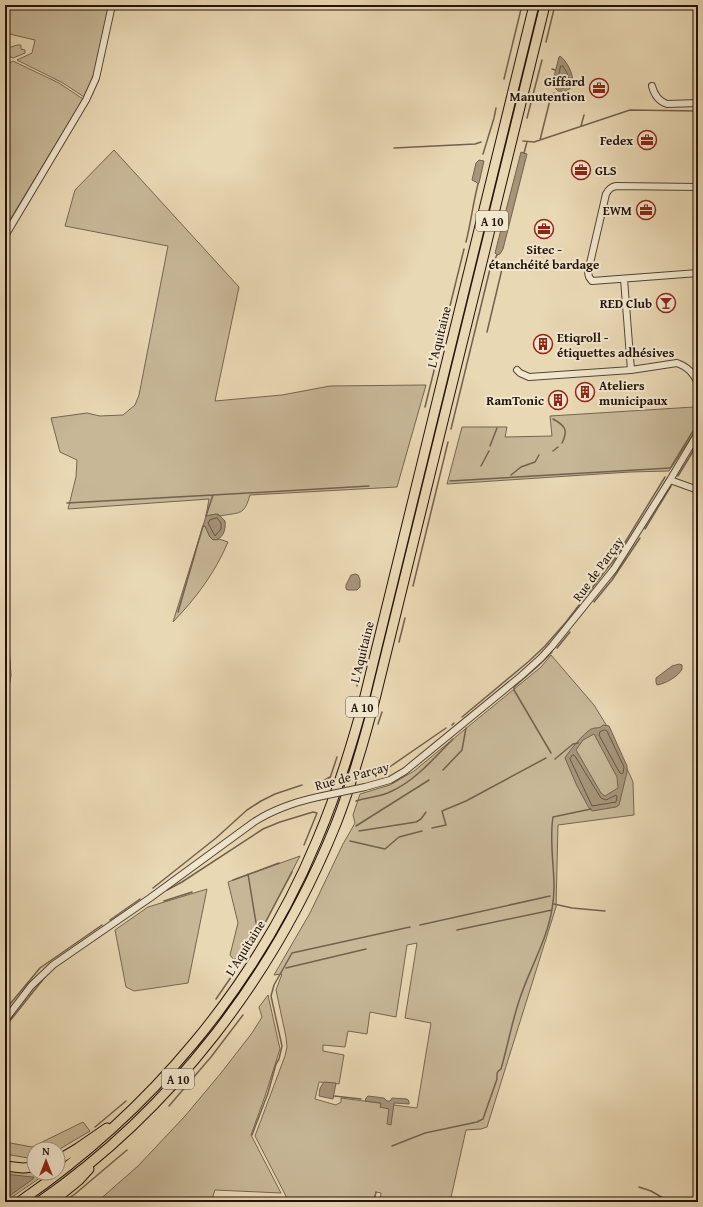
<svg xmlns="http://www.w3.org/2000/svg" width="703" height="1207" font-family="'Gentium Book Plus',serif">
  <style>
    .green { fill: #c7b797; stroke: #756550; fill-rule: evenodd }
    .water { fill: #a6957a; stroke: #72614d; fill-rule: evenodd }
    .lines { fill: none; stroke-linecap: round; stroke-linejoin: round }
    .shore { stroke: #645442; stroke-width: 1 }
    .stream { stroke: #72614d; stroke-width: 1.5 }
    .minor-casing { stroke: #544434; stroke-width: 8 }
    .highway-casing { stroke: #231309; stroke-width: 11 }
    .minor { stroke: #f1e6ce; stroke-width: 6 }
    .highway { stroke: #e9d8b4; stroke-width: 9 }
    .minor-bridge-casing { stroke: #544434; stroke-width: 8; stroke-linecap: butt }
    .minor-bridge { stroke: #f1e6ce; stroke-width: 6 }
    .labels { text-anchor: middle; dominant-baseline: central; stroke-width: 4; stroke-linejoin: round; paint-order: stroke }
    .shield { fill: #f1e6ce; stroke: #615244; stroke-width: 1 }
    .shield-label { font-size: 12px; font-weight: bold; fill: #231309 }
    .poi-label { font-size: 13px; font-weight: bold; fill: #231309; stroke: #f1e6ce; text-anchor: end }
    .street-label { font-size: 13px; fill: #231309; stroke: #f1e6ce }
  </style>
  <rect width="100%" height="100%" fill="#e9d8b4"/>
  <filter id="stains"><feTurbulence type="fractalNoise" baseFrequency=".005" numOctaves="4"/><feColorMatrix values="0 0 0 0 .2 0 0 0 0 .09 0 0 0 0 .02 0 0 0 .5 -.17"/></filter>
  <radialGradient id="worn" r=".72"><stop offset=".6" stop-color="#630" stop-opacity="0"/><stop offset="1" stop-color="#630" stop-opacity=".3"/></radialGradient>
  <!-- green -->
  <path class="green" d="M10,5H109C102,35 99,69 84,97L63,83L17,60L32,53L35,40L5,33V23Z
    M17,45H21V49L25,50V53L13,58L6,55L8,48Z
    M13,61L59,83L83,99L5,228V65Z
    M114,150L239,287L215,401L282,395L330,386L426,385L397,487L250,495C244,516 240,512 220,516L218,514L206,516L209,499L68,509L76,477L77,460L60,452L51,418L87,413L100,416L123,415L135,405L139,395L168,246L65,226L75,190Z
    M694,407L698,417V427L669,471L630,472L447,484L462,427H507L505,437L552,436L550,416Z
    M203,526H205L210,537L217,540L219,539L228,542C215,573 196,598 173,622Z
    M5,604H6L11,675L5,712Z
    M551,655L594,705L610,731L633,782L634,815L558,825L556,907L487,1127L481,1129L466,1130L450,1202H380L381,1193L376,1192L374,1202H289L255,1136L285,1056L287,1047L286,1037L276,990L282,974L274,975L310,913L343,844L355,823L353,815L360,794L390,785L414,771L541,667ZM417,943L405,1018L431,1023L417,1108L341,1098V1102L336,1105L315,1099L319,1082L339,1084L344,1055L323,1051V1045L345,1047L348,1031L367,1034L370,1012L396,1017L407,945Z
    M300,856L255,942L234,960L230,955L238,923L228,882Z
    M207,889L188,983L134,991L126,987L115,930L148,907Z
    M268,995L280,1049L265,1096L251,1135L281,1193L215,1190L211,1202H97L138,1166L185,1116L221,1073L252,1033L262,1017L259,1007Z
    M83,1122L90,1131L58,1150L34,1149V1159L5,1154V1142L32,1147Z
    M5,1170L26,1172L34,1171V1173H47L5,1202Z"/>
  <!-- water -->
  <path class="water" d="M560,56C572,65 582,95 558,91L552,84L559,57Z
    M521,152L527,154L503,249L500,254L497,255L495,253Z
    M479,160L484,161L479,183L478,184L476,182L472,180L476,163Z
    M216,514L220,516L225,521C226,530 223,540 213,540L210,537L205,526H203L206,516Z
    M355,574L358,575L360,580V587L357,590H348L346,589V585L351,575Z
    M679,664L682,665V669C679,676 665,684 657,685L656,682V678L672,666Z
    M603,725L609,726L627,766V772L619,805L616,807L592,811L589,808L577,786L565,758C569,751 584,733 591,729C596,727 600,729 603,725ZM594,734L617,777L618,788L605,796L601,793L576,750L583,740Z
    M324,1082L336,1083L333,1099L319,1096L320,1088Z
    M368,1096L384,1098L387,1101H390L392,1098L407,1099L409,1101V1104L394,1103L391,1125L387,1124L389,1109L380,1107L381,1103L365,1101L366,1098Z
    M5,1174L32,1177H34L33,1179L5,1199Z"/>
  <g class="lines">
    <!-- shore -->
    <path class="shore" d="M561,66H563C567,73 571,78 567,86L562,88L559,87L557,83Z
      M217,518L221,523V529L215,536L208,523L210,520Z
      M605,730L607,731L624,767L623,773L622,774L620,773L617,768L599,735L600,732Z
      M573,755L575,756L601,798L606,800L616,795L617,797L616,802L592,806L570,759Z"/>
    <!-- stream -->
    <path class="stream" d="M546,42L555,5
      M552,69L555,70
      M504,79L522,5
      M527,118L542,60
      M581,126L584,115
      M540,140L551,96L554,93
      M523,141L534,142L630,110L698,111
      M394,148L475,144L481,142
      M524,153L527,142
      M483,154L494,118L496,108
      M466,242C471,222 473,203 478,184
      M487,332L502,269
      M425,407L464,249
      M553,419C564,425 569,429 562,443
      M451,429L490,269L497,255
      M490,446L497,428
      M553,451L558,447
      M481,466L489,451
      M671,467L698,423
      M511,475L521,467L535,462L539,455
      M678,476L698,443
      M450,481L670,468
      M213,495L369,486
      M67,503L213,495L206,516
      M645,529L671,486
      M413,586L448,442
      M594,602L612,580L640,538
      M178,612L203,526
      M399,642L405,618
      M557,648L570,632
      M357,686L361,669
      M462,717L528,662L545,646L566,622L616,557L665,477
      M378,724L382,712
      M452,725L454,723
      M551,753L514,690V687L538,666L552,652
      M555,759L573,744L578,743
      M443,770L462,750L466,728
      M368,773L378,771L388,768L446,728
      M330,778L337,757
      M323,781L330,777
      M356,801C368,797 381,797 392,791C416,780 435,757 453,739
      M356,826L429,780
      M432,828L446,825L442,811L466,801L546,758
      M359,831L416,822L421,819L426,812
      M350,841L385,849L399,837L422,831
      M248,874L256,923
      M233,880L279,863
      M153,888L216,838L247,810L261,801L275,794L302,785
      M167,890L182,882L263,829L280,822L313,812L317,813L304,845
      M164,901L192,892
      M554,904L572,908L605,911
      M110,920L140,899
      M420,925L550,896
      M457,930L552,910
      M286,968L366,949
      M216,999L236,970L255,942L292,872
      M5,1010L40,968L102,925
      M5,1027L45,977
      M334,1096L361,1099
      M169,1106L211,1057L243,1015
      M95,1127L126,1101
      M252,1135L268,1093L276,1064L279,1059L282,1046L271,996L274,985L292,953L410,927
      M392,1146L425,1133L477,1122L483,1119L497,1079C497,1074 496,1072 501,1069C508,1045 512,1021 520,998C530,968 547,940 552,909C558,879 548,848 553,817L591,809
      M639,1187L651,1191L670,1202
      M63,1202L75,1194L127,1150
      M374,1202L376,1192"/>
    <defs>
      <path id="minor" d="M652,86C654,94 658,101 667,104L698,103
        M698,187L616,186C611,187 609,189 606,194L588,272L589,277L592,281L698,273
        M5,236L86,100L96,78L112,5
        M624,279L631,370
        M517,370L520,373L529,377L631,370L677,363C688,367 693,373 698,383
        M670,480L698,490
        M365,787L390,780L405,771L521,676L541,658L552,646L614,569L670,480L698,433
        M5,1020L31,986L53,965L150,898L254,822C274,809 295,802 318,797"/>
      <path id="highway" d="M58,1160L78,1148L107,1128
        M5,1166L23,1168L34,1167
        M19,1202C150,1112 256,987 317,840C337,793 352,745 365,696L534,5
        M39,1202C173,1109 275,975 336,824C352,783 364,741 375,699L545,5
        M52,1202L79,1180L89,1169"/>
    </defs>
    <!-- minor casing -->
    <use href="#minor" class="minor-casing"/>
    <!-- highway casing -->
    <use href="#highway" class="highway-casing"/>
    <!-- minor -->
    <use href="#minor" class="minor"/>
    <!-- highway -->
    <use href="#highway" class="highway"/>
    <defs>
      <path id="minor-bridge" d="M318,797L365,787"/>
    </defs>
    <!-- minor-bridge casing -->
    <use href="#minor-bridge" class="minor-bridge-casing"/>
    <!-- minor-bridge -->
    <use href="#minor-bridge" class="minor-bridge"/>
  </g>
  <!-- icons -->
  <defs>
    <symbol id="office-ring" viewBox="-11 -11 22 22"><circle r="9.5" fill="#f1e6ce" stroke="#8f2418" stroke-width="1.5"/><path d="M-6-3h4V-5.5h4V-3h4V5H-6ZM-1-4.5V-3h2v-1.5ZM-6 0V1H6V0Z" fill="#8f2418"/></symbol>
    <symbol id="bar-ring" viewBox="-11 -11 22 22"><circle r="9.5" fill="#f1e6ce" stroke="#8f2418" stroke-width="1.5"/><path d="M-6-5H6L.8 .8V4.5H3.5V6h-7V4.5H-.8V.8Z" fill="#8f2418"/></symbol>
    <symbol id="building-ring" viewBox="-11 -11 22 22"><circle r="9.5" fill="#f1e6ce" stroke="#8f2418" stroke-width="1.5"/><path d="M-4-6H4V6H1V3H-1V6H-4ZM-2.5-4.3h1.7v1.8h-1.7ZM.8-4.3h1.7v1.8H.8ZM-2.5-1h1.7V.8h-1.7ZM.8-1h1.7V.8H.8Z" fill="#8f2418"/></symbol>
  </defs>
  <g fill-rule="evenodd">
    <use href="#office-ring" x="588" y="77" width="22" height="22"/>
    <use href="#office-ring" x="636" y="129" width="22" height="22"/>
    <use href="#office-ring" x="570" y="159" width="22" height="22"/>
    <use href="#office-ring" x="635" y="199" width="22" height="22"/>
    <use href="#office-ring" x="533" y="218" width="22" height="22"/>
    <use href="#bar-ring" x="655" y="292" width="22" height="22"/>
    <use href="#building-ring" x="532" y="333" width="22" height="22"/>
    <use href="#building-ring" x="574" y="381" width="22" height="22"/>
    <use href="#building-ring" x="547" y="389" width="22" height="22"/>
  </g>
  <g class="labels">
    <!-- shield labels -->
    <g class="shield">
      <rect x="476" y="211" width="32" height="20" rx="3"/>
      <rect x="346" y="697" width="32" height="20" rx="3"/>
      <rect x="162" y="1069" width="32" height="20" rx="3"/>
    </g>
    <g class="shield-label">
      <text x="492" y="221">A 10</text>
      <text x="362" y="707">A 10</text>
      <text x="178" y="1079">A 10</text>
    </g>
    <!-- poi labels -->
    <g class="poi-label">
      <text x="585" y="81">Giffard<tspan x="585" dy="15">Manutention</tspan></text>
      <text x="633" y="140">Fedex</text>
      <text x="595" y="170" text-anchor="start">GLS</text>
      <text x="632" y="210">EWM</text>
      <text x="544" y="249" text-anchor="middle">Sitec -<tspan x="544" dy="15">étanchéité bardage</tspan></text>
      <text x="652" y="303">RED Club</text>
      <text x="557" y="337" text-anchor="start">Etiqroll -<tspan x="557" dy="15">étiquettes adhésives</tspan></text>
      <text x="599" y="385" text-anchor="start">Ateliers<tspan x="599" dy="15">municipaux</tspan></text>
      <text x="544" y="400">RamTonic</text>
    </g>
    <!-- street labels -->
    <g class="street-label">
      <text transform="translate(439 337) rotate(-76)">L'Aquitaine</text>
      <text transform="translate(598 569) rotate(-54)">Rue de Parçay</text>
      <text transform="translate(362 652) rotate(-76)">L'Aquitaine</text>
      <text transform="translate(352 776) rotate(-15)">Rue de Parçay</text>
      <text transform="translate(245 948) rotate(-58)">L'Aquitaine</text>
    </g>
  </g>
  <!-- margin -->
  <rect width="703" height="1207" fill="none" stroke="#e9d8b4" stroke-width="20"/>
  <rect x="6" y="6" width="691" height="1195" fill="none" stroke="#231309" stroke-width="2"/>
  <rect x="10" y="10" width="683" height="1187" fill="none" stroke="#231309"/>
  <!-- north arrow -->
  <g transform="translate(46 1161)"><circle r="19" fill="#f1e6ce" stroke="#9f927f"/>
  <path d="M0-3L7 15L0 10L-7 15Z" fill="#8f2418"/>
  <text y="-6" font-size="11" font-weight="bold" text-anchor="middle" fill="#231309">N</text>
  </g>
  <rect width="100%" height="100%" filter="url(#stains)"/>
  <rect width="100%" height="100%" fill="url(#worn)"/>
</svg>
